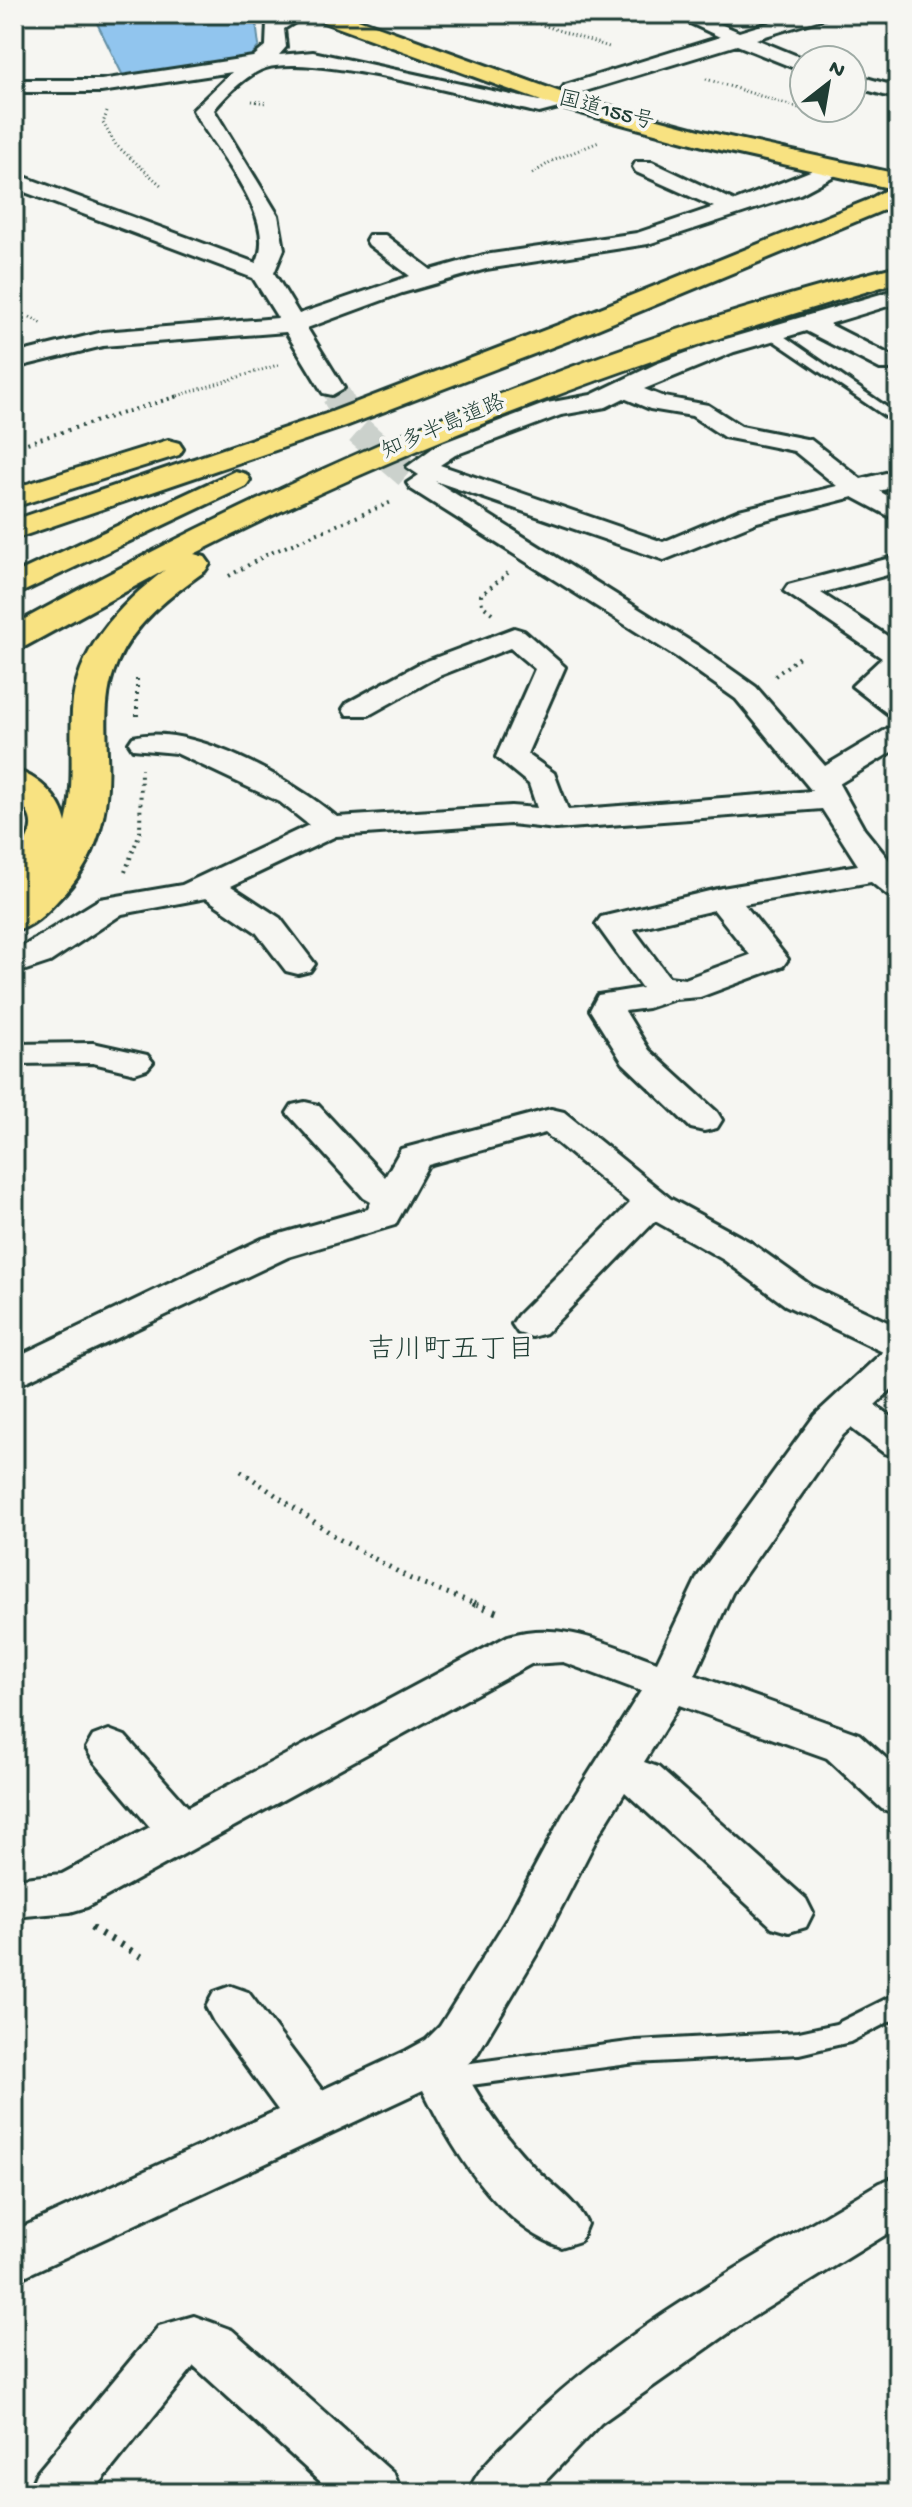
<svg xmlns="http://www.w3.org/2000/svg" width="912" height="2507" font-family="'Gochi Hand','Klee One',sans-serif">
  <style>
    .water { fill: #91c5ee; stroke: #638fa4; stroke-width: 2 }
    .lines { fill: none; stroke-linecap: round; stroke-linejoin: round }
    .street-tunnel-far1 { stroke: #cbd1cc; stroke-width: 22; stroke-dasharray: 22 11; stroke-linecap: butt }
    .street-tunnel { stroke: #cbd1cc; stroke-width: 29; stroke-dasharray: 29 14; stroke-linecap: butt }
    .lane-casing { stroke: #1f3d34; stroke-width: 6 }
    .street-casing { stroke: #1f3d34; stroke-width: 6 }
    .highway-casing { stroke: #1f3d34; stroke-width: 6 }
    .path-far3 { stroke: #1f3d34; stroke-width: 3; stroke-dasharray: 1 3; stroke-linecap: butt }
    .path-far2 { stroke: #1f3d34; stroke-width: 4; stroke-dasharray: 2 5; stroke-linecap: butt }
    .path-far1 { stroke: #1f3d34; stroke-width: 5; stroke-dasharray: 2 6; stroke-linecap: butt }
    .path { stroke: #1f3d34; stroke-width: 7; stroke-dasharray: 3 8; stroke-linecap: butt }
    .lane { fill: #f6f6f2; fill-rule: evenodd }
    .street { fill: #f6f6f2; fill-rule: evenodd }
    .highway { fill: #f8e281; fill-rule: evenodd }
    .labels { text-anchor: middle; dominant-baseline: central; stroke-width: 7; stroke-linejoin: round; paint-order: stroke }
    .far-street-label { font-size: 22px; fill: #1f3d34; stroke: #f6f6f2 }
    .neighbourhood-label { font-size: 28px; fill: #1f3d34; stroke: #f6f6f2 }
  </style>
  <rect width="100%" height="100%" fill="#f6f6f2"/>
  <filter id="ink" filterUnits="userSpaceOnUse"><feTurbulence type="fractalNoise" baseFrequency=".0125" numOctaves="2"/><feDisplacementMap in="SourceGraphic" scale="16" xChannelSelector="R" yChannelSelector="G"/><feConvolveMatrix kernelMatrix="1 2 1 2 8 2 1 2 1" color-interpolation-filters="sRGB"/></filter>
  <g filter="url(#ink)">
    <!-- water -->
    <path class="water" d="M102,14H255L259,46L249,59L123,76L94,17Z"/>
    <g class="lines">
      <!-- street-tunnel-far1 -->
      <path class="street-tunnel-far1" d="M332,388L337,397"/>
      <!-- street-tunnel -->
      <path class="street-tunnel" d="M336,395L353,426L408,474"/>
      <defs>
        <path id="lane" d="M767,330H775L898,415V425L767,336Z
          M898,1993V2017L850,2042L799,2054L636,2063L441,2089L432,2086L428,2078L432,2070L441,2067L636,2041L799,2032L836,2024Z"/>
        <path id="street" d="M283,14H308L284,29L286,47L279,55L313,52L539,101L563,95L573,101L570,105L539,113C481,100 316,53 266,68C248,73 225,96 214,110L278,215L284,249L274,273L299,314L410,276L369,245L366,240L369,235H385L431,270L484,255L637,233L714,207L636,172L633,167L636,162H652L735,201L828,164H844L847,169L800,194L648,244L486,269L402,293L307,328L344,388L332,395L323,393L286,332L103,346L14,368V354L103,332L278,318L253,278L14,188V173L256,263C280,218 213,149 193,110L232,72L101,92H14V80H101L253,57L266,46L267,22Z
          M671,14H697L739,32L797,14H827L824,18L756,39L807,60H804V72L737,45L579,93H565L562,89L565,85L720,37Z
          M852,74L898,87V99L852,86Z
          M898,289V303L829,324L898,359V369H880L806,331L734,352L644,389L664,397L708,405L741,426L811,440L861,479L898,470V486L879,491L898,502V521L853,497L757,522L664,560L435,481L698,646L756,687L825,766L887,729L898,726V748L839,784L864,829L898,871V898L887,895L871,882L744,904L788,959L783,966L700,997L675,999L648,1008L625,1011L649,1050L717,1112L722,1120L717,1128L704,1131L691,1128L623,1063L590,1010L598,995L642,988L596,924L601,917L722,888L858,865L822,809L556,829L511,824L336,836L231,886L280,918L315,964L310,971L298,974L286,971L256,932L206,898L122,914L50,962L14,974V952L100,899L182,885L309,825L280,802L176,753L133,749L129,743L133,737C192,722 292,780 337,817L511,806L537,808L529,784L496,757L535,669L510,648L439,676L369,715H347L343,709L347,703L419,664L514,628L524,631L565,667L527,754L554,773L568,810L812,791L736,699L678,658L411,489L407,483L419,475L407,467L437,445L547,403L591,395L656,364L716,342ZM624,398L650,409L692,416L724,437L794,451L837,486L739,510L663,542L440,465L455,455L561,415L606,407ZM714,910L750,955L685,979L669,977L633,929Z
          M898,556V572L821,593L898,643V674L885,685L898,694V716L887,713L852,686L882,658L784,591L788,585Z
          M93,1043L147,1055L153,1062L147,1069L135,1073L93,1063L14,1064V1044Z
          M305,1102L318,1105L385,1177L401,1149L551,1109L564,1112L671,1199L750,1242L813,1287L898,1327V1383L875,1405L898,1422V1457L884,1453L851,1428L843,1435L732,1593L695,1675L859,1734L898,1769V1814L882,1809L827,1758L679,1705L644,1762L658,1767L806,1899L813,1913L806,1927L789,1932L772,1927L625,1792L598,1836L541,1947L476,2056L463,2068C481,2102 502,2133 528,2161C547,2183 575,2198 587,2224L580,2241L561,2247C497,2224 452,2149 423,2090L14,2281V2231L278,2110L214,2022L206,2007L214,1992L231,1986L248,1992L322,2090L406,2051L426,2040L440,2026L507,1919L565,1811L641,1691L563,1662L531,1664L87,1907L70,1912L14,1917V1879L62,1874L150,1827L93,1760L86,1748L93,1736L109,1730L125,1736L188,1807L508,1636C561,1620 608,1644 657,1662L698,1576L815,1415L883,1352L785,1305L724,1260L655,1221L546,1333L532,1337L518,1333L512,1324L518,1315L630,1203L545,1133L428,1165L395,1225L288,1257L14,1387V1358L262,1239L368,1209L371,1202L364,1198L287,1113L292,1105Z
          M898,2176V2227L743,2323L601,2423L534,2493H468C478,2468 498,2451 517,2432C619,2328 756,2258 879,2183Z
          M194,2316L232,2330L394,2474L402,2493H333L194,2366L92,2493H28L36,2474L159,2326Z"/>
        <path id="highway" d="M312,14H344L571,96L711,133L898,174V204L578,337L346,426L14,539V520L326,414L558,325L868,200L889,188L707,147L555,106L315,19Z
          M898,266V282C655,354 420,438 194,554L205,557L210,564L205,571C171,595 134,623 117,663C104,692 106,723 107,754C110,810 99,860 58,900C45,914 33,927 14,931C14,909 11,892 14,870C17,844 51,827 14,798V770C38,776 61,798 66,823C75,786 70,749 72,711C75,651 119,605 165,570L26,646L14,649V625C293,471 588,343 898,266Z
          M168,440L179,443L183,449L179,455L14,507V488Z
          M235,471L246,474L250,480L246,486L14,596V574Z"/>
      </defs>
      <!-- lane casing -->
      <use href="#lane" class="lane-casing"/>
      <!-- street casing -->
      <use href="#street" class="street-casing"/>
      <!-- highway casing -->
      <use href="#highway" class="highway-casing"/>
      <!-- path-far3 -->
      <path class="path-far3" d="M509,14L609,47
        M706,79L802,109L816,108
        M252,101L267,103
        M107,112L103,123L116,145L162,186
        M532,174L552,161L599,142
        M30,317L43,324
        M174,397L281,364"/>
      <!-- path-far2 -->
      <path class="path-far2" d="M14,447L181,395
        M229,576L266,555L394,501
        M492,613L482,605L481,595L508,573
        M775,676L799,657
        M137,679V717
        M125,872L140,832L141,769"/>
      <!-- path-far1 -->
      <path class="path-far1" d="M241,1471L339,1539L411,1579L478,1605"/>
      <!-- path -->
      <path class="path" d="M473,1603L502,1614
        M91,1928L142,1957"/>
      <!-- lane -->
      <use href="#lane" class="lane"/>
      <!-- street -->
      <use href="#street" class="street"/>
      <!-- highway -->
      <use href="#highway" class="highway"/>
    </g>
  </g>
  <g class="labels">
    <!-- far-street labels -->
    <g class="far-street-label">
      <text transform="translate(606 112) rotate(15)">国道155号</text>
      <text transform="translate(444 428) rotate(-23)">知多半島道路</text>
    </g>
    <!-- neighbourhood labels -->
    <g class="neighbourhood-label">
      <text x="451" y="1351">吉川町五丁目</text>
    </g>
  </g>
  <!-- margin -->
  <rect width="912" height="2507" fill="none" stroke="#f6f6f2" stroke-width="48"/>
  <rect x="24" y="24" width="864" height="2459" fill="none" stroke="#1f3d34" stroke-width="3" filter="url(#ink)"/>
  <!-- north arrow -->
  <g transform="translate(828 84) rotate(31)"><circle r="38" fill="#f6f6f2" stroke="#a0aca6" stroke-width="2"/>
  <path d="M0-6L14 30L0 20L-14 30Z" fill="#1f3d34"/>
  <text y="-12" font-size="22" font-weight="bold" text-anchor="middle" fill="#1f3d34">N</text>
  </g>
</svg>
